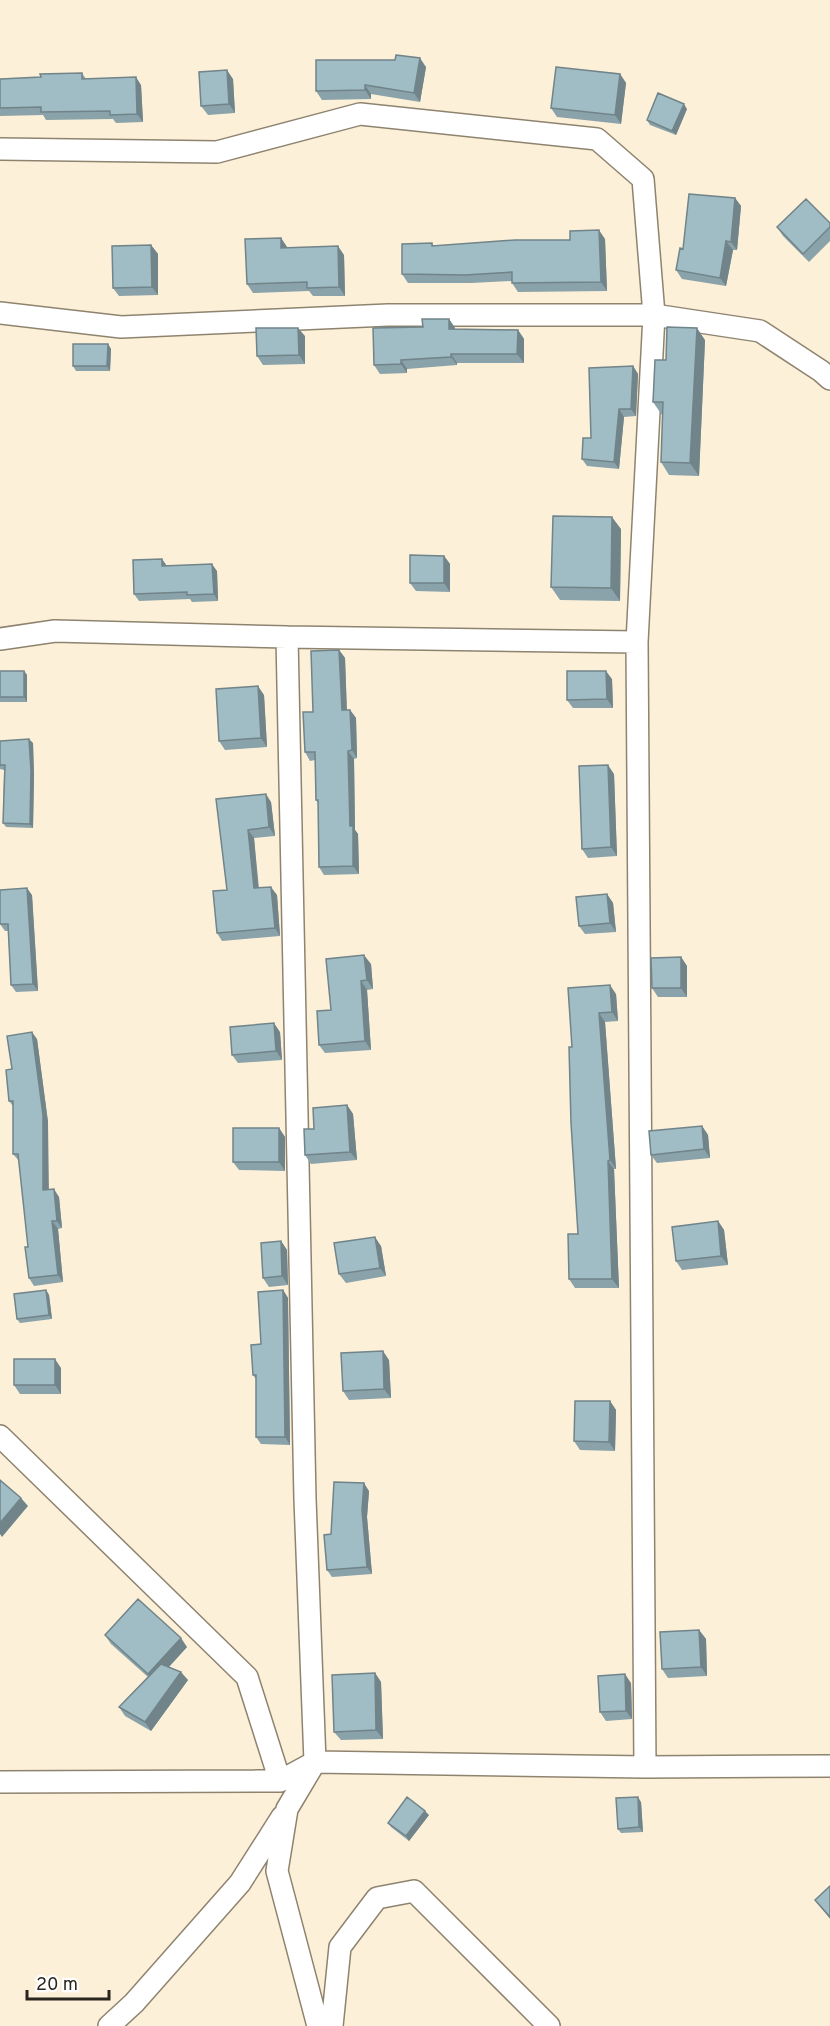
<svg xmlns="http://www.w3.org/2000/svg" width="830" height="2026" font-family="Overpass,sans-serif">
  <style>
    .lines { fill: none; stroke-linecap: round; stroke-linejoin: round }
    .minor-casing { stroke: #8e836f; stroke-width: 24 }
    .minor { stroke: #fff; stroke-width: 21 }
    .wall { fill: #8aa2a9 }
    .shaded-wall { fill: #708489 }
    .building { fill: #a0bcc4; stroke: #708489; stroke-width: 1.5 }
  </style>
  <rect width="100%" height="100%" fill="#fcf0d9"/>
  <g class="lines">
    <defs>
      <path id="minor" d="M0,149L217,152L360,114L597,139L643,179L654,315L637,642L645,1767
        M0,313L121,327L388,315H654L760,331L821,371L830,379
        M0,639L55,631L287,637
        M0,1436L247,1677L280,1781
        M0,1782L280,1781L315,1762L645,1767L830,1766
        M109,2026L134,2003L240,1883L282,1817
        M318,2026L277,1871L287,1809L315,1762L305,1499L287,637L637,642
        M332,2026L340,1947L377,1898L414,1891L549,2026"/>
    </defs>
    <!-- minor casing -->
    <use href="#minor" class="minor-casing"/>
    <!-- minor -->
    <use href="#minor" class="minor"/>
  </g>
  <!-- wall -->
  <path class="wall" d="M395,60L426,67L420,102L371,94V99L322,100L316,91Z
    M82,73L86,79L141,85L143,122L116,123L113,119L46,120L43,115L0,116V79L41,77Z
    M620,74L626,83L621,124L557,117L551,108Z
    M233,79L235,113L208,115L201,106Z
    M687,109L676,135L650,125L647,120Z
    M735,198L741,206L737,250H733L726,286L682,279L676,270L683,249Z
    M830,223V241L809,262L783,236L777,227Z
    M281,238L287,247L344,255L345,296H313L309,291L253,293L247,284Z
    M605,239L607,291L518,292L512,283V281L471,283H408L402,274L432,243L434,246Z
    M151,245L158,254V295L119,296L113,288Z
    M449,319L455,328V329L518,330L524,339V363H457V365L407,369V373L380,374L374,365Z
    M305,336V364L263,365L257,356Z
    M705,340L699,476L669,475L661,462L663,415H662L653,402L666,360Z
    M108,344L111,349L110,371H76L73,366Z
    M633,366L638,374L636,416L624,417L619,469L587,466L582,459L591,438Z
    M621,529L620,601L560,600L551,587Z
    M444,556L450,564V592L416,591L410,583Z
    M167,566L217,571L218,601L192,602L190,599L139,601L134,594Z
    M339,650L345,658L347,710H350L356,718L357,758L354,759L355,830L358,834L359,874L324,875L319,867L318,803L316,800L315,760L310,761L305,752L313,712Z
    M0,671H24L27,675V702H0Z
    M612,679L613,708H573L567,700Z
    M264,695L267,747L225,750L219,741Z
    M0,741L33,743L34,776L33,828L6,827L3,823L4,770L0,769Z
    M614,774L617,856L588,858L582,849Z
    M216,799L271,802L275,836L254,838L259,888L277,895L280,936L222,941L217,933L227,890Z
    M607,894L613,903L616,932L585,934L579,926Z
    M32,895L38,991L16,992L11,985L8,931H5L0,924Z
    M681,957L687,966V997H658L652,988Z
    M371,964L373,989L367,990L371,1050L325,1053L319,1045L331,1010Z
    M568,988L616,994L618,1021L605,1022L616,1169H614L619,1288H575L569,1279L578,1234L572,1047Z
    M280,1032L282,1060L238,1063L232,1055Z
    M37,1039L48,1122V1190L59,1197L62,1228L58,1229L63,1282L34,1286L29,1278L28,1247L19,1161L13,1154V1106L9,1101L12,1069Z
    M347,1105L353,1114L357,1160L311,1164L305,1155L314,1129Z
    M702,1126L708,1135L710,1158L657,1163L651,1155Z
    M279,1128L285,1137V1171L239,1170L233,1162Z
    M718,1221L724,1230L728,1265L682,1270L676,1261Z
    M281,1241L287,1250L288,1285L269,1287L263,1278Z
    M381,1246L386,1276L346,1283L339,1274Z
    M46,1290L49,1295L52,1319L20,1323L17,1319Z
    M283,1290L288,1298L290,1445L261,1444L256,1437V1379L253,1375L261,1344Z
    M389,1360L391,1398L349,1400L343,1391Z
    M61,1368V1394H20L14,1385Z
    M610,1401L616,1410L615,1451L580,1450L574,1441Z
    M369,1491L367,1517L372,1574L332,1577L327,1570L331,1534Z
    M699,1630L706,1639L707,1676L668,1678L662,1669Z
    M105,1635L187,1647L169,1667L188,1680L151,1731L125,1716L119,1707L148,1677L111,1644Z
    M375,1673L381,1682L383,1739L341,1740L334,1732Z
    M631,1683L632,1719L606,1721L600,1712Z
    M641,1802L643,1832L621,1833L618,1829Z
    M429,1815L409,1841L391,1827L388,1823Z
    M830,1886V1919L815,1900Z"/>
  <!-- shaded-wall -->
  <path class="shaded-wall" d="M420,58L426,67L420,102L414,93Z
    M227,70L233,79L235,113L229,104Z
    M620,74L626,83L621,124L615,115Z
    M136,77L141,85L143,122L137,114Z
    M365,85L371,94V99L365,90Z
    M684,104L687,109L676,135L672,131Z
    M735,198L741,206L737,250L731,242Z
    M599,230L605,239L607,291L601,282Z
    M281,238L287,247V256L281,248Z
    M726,241L733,250L726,286L720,278Z
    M151,245L158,254V295L152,287Z
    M338,246L344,255L345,296L339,287Z
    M449,319L455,328V338L449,329Z
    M298,328L305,336V364L299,355Z
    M697,328L705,340L699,476L690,463Z
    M518,330L524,339V363L517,354Z
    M108,344L111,349L110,371L107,366Z
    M451,354L457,363V365L451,357Z
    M401,360L407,369V373L401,364Z
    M633,366L638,374L636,416L631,409Z
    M619,409L624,417L619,469L614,462Z
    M612,517L621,529L620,601L611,588Z
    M444,556L450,564V592L444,583Z
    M162,559L167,566H162Z
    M212,564L217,571L218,601L214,594Z
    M339,650L345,658L347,718L342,710Z
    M24,671L27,675V702L24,697Z
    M606,671L612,679L613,708L607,699Z
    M258,686L264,695L267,747L261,738Z
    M350,710L356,718L357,758L352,750Z
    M29,739L33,743L34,776L33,828L30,824Z
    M348,751L354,759L355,830L358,834L359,874L353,866L350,826Z
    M608,765L614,774L617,856L611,847Z
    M266,794L271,802L275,836L269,827Z
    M248,830L254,838L259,896L254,888Z
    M271,887L277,895L280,936L275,928Z
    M27,888L32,895L38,991L33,984Z
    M607,894L613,903L616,932L610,923Z
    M364,955L371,964L373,989L367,980Z
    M681,957L687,966V997L681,988Z
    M361,981L367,990L371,1050L365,1041Z
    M610,985L616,994L618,1021L612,1012Z
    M599,1013L605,1022L616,1169L610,1160Z
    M274,1023L280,1032L282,1060L276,1051Z
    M32,1032L37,1039L48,1122L49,1198L43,1190Z
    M347,1105L353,1114L357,1160L350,1152Z
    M702,1126L708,1135L710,1158L704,1149Z
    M279,1128L285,1137V1171L279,1162Z
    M608,1161L614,1169L619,1288L612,1279Z
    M54,1189L59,1197L62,1228L57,1221Z
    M52,1221L58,1229L63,1282L58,1275Z
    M718,1221L724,1230L728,1265L721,1256Z
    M375,1237L381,1246L386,1276L380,1268Z
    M281,1241L287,1250L288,1285L282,1276Z
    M46,1290L49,1295L52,1319L49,1315Z
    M283,1290L288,1298L290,1445L285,1437Z
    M383,1351L389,1360L391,1398L384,1389Z
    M55,1359L61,1368V1394L55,1385Z
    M610,1401L616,1410L615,1451L609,1442Z
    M364,1483L369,1491L367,1517L372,1574L367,1567L362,1510Z
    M21,1498L28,1506L2,1537L0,1534V1523Z
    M699,1630L706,1639L707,1676L701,1667Z
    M181,1638L187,1647L154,1683L148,1674Z
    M181,1672L188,1680L151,1731L145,1722Z
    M375,1673L381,1682L383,1739L376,1730Z
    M625,1674L631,1683L632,1719L626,1711Z
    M638,1797L641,1802L643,1832L639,1827Z
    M425,1811L429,1815L409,1841L406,1836Z"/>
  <!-- building -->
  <path class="building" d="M396,55L420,58L414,93L365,85V90L316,91V60H395Z
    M556,67L620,74L615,115L551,108Z
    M227,70L229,104L201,106L199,72Z
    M82,73V79L136,77L137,114L110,115V111L41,112V107L0,108V79L41,77L40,74Z
    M658,93L684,104L672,131L647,120Z
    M689,194L735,198L731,242L726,241L720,278L676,270L680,248L683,249Z
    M806,199L830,223V227L803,254L777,227Z
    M599,230L601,282L512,283V272L465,275L402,274V244L432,243V246L515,240H570V231Z
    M281,238V248L338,246L339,287L307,288V282L247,284L245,239Z
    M151,245L152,287L113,288L112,246Z
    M422,319H449V329L518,330L517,354H451V357L401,360V364L374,365L373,328L423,327Z
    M667,327L697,328L690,463L661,462L663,402H653L655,360H666Z
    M256,328H298L299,355L257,356Z
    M73,344H108L107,366H73Z
    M633,366L631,409H619L614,462L582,459L583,438H591L589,368Z
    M553,516L612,517L611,588L551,587Z
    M410,555L444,556V583H410Z
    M162,559V566L212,564L214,594L187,595V592L134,594L133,560Z
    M339,650L342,710H350L352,750L348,751L350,826H353V866L319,867L318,800H316L315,752H305L303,712H313L311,651Z
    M0,671H24V697H0Z
    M567,671H606L607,699L567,700Z
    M258,686L261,738L219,741L216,689Z
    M29,739L31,771L30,824L3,823L5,765H0V741Z
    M608,765L611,847L582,849L579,766Z
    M266,794L269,827L248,830L254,888L271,887L275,928L217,933L213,891L227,890L216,799Z
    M27,888L33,984L11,985L8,924H0V890Z
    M607,894L610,923L579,926L576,897Z
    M364,955L367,980L361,981L365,1041L319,1045L317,1011L331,1010L326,959Z
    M681,957V988H652L651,958Z
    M610,985L612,1012L599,1013L610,1160L608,1161L612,1279H569L568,1234H578L571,1123L569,1047H572L568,988Z
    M274,1023L276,1051L232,1055L230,1027Z
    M32,1032L43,1115V1190L54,1189L57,1221H52L58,1275L29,1278L25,1247H28L18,1154H13V1101H9L6,1070L12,1069L7,1036Z
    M347,1105L350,1152L305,1155L304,1129H314L313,1108Z
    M702,1126L704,1149L651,1155L649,1131Z
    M233,1128H279V1162H233Z
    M718,1221L721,1256L676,1261L672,1227Z
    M375,1237L380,1268L339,1274L334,1243Z
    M281,1241L282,1276L263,1278L261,1243Z
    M46,1290L49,1315L17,1319L14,1294Z
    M283,1290L285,1437H256V1375H253L251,1345L261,1344L258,1292Z
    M383,1351L384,1389L343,1391L341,1353Z
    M14,1359H55V1385H14Z
    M575,1401H610L609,1442L574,1441Z
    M0,1480L21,1498L0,1523Z
    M334,1482L364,1483L362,1510L367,1567L327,1570L324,1535L331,1534Z
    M138,1599L181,1638L148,1674L105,1635Z
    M699,1630L701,1667L662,1669L660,1632Z
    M161,1664L181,1672L145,1722L119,1707Z
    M375,1673L376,1730L334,1732L332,1675Z
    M625,1674L626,1711L600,1712L598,1676Z
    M407,1797L425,1811L406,1836L388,1823Z
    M638,1797L639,1827L618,1829L616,1798Z
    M830,1886V1917L815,1900Z"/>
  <!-- scale -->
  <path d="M27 1990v9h82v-9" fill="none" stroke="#2a251d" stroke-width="3"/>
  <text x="36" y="1990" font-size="18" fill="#2a251d" stroke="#fefefe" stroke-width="4.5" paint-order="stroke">20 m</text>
</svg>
